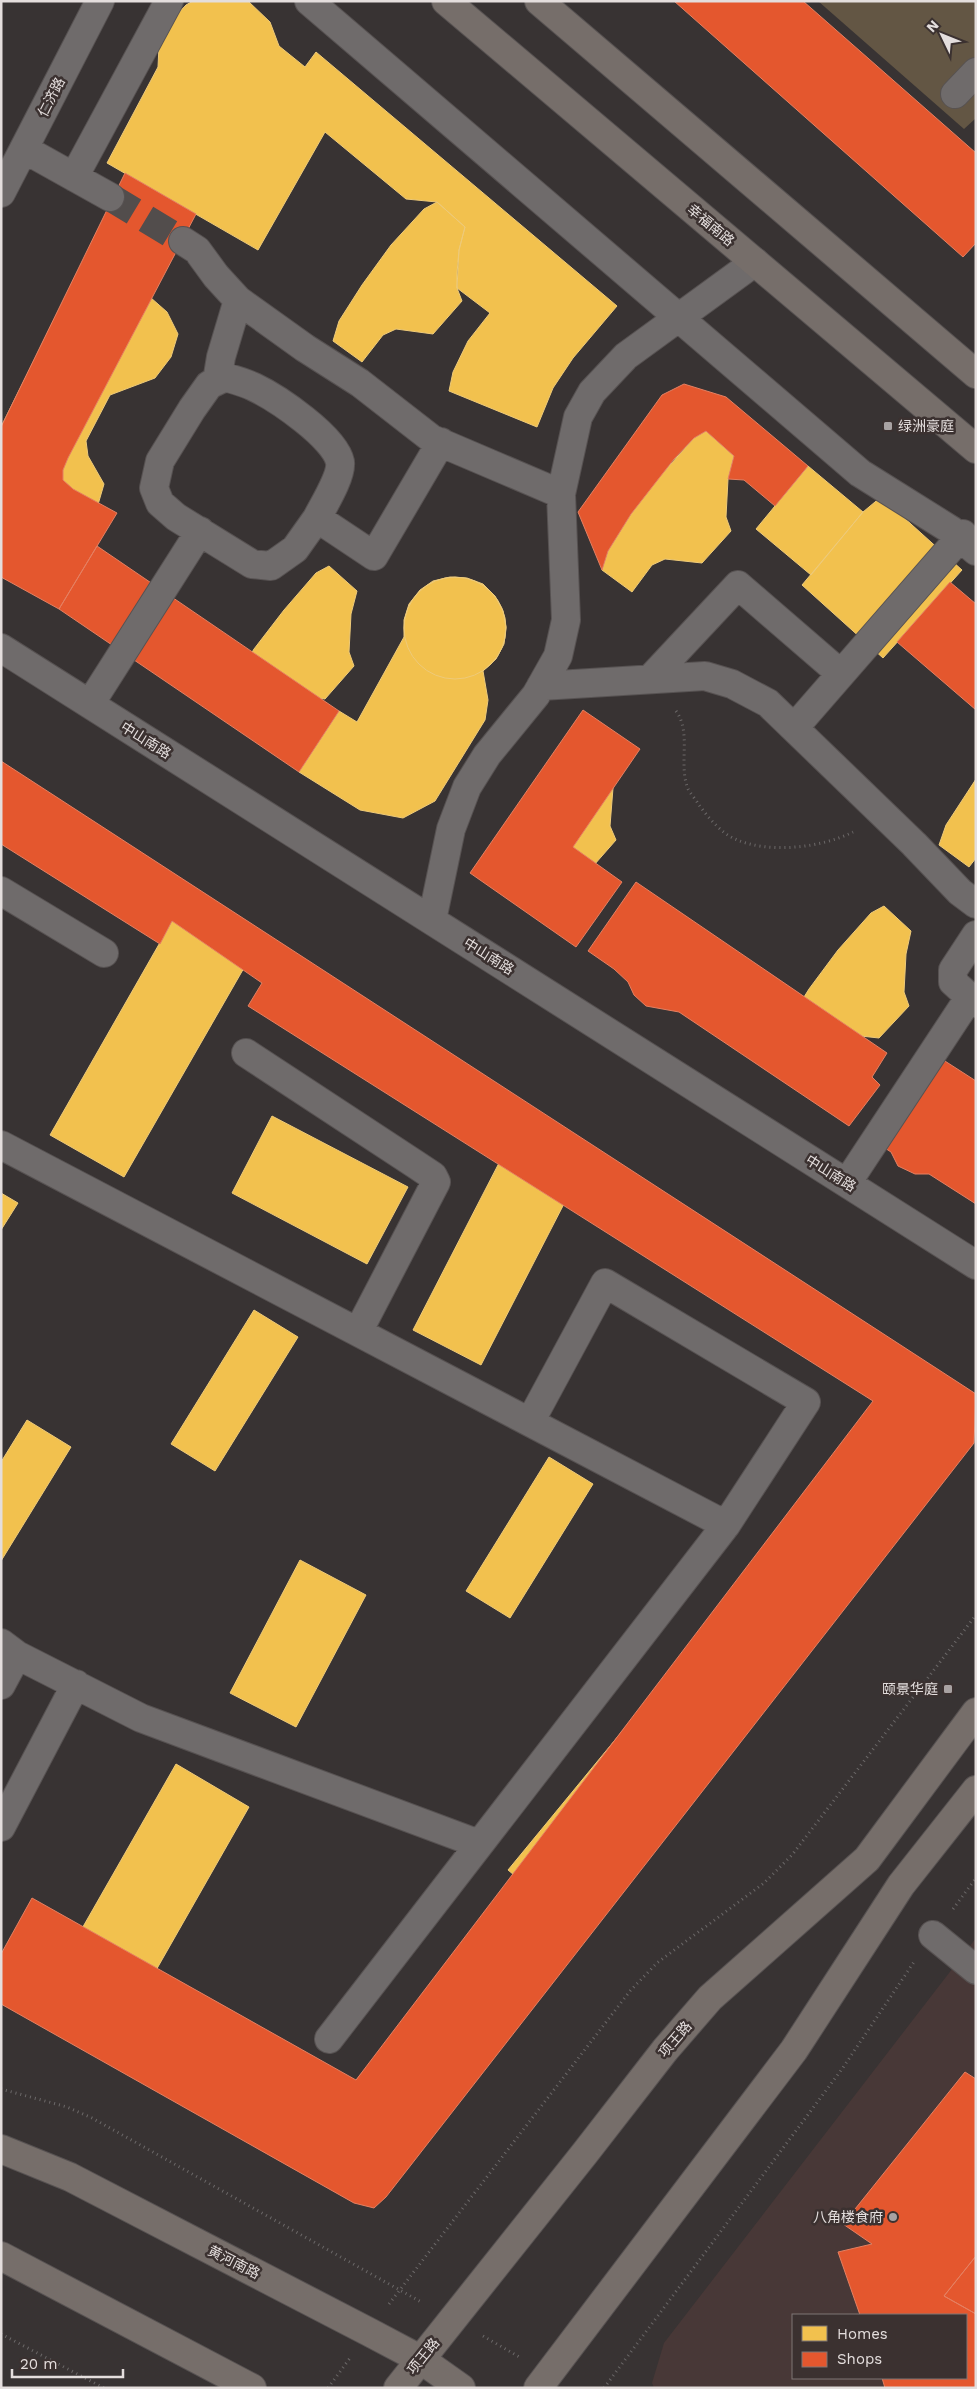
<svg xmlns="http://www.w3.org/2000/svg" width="977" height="2389" font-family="'Work Sans','Noto Sans SC',sans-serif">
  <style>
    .built { fill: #483837; fill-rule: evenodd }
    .green { fill: #635644 }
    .homes { fill: #f2c14e; stroke: #eeca79 }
    .shops { fill: #e4572e; stroke: #e48062 }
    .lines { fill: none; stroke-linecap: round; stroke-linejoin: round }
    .minor-tunnel { stroke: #524d4c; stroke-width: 28; stroke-dasharray: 28 14; stroke-linecap: butt }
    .minor-casing { stroke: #575252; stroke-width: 30 }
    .major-casing { stroke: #575252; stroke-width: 30 }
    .path { stroke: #6c6969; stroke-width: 3; stroke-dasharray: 1 4; stroke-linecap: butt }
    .minor { stroke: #6f6b6b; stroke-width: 28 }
    .major { stroke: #766e6a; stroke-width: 28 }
    .poi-dot { fill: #a8a2a2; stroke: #3b3130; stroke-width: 2 }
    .labels { text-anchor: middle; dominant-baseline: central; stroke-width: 5; stroke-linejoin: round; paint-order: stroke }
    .street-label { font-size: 14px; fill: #e4dedd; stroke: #3b3130 }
    .poi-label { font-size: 14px; fill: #e4dedd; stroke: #3b3130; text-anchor: end }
  </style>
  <rect width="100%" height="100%" fill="#383333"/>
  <!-- built -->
  <path class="built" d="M976,1938V2388H654L652,2383L664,2343ZM793,2315H966V2378H793Z"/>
  <!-- green -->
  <path class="green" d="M818,1H976V118L964,129Z"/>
  <!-- homes -->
  <path class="homes" d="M193,1H248L270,22L279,46L305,67L316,52L617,306L573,358L553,388L537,427L449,391L453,372L468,341L490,313L457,288L459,250L465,227L437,202L406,199L325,132L258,250L107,163L158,67L159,46L168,24L186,5Z
    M437,202L465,227L459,250L457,273V288L462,301L433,334L396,329L383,335L362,362L333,341L339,321L362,285L391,245L424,209Z
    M107,213L152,240L143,255L138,277L142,290L167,312L178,334L171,357L155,378L110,395L86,441L88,456L104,484L97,508L81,523L37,529L26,539L11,566L1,562V427Z
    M706,431L734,456L728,479L726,517L731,531L702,563L665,559L652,565L632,592L602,570L608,551L631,514L661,475L694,438Z
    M808,466L863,512L811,575L756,529Z
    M881,497L962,570L883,658L802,585L863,512Z
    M329,566L357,591L351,614L349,652L354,666L325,699L288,694L276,699L255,727L225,705L232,686L254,649L284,610L316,573Z
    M404 628a51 51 0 1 1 102 0a51 51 0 1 1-102 0Z
    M450,577L467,578L483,584L495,596L503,611L506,627L504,644L496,659L483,671L488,700L485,720L435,801L403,818L360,810L299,772L339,711L357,722L404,637V620L409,604L420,590L433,581Z
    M591,740L619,765L613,788L610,826L616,840L587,873L550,869L537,874L517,901L487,879L493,860L516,824L546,784L579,747Z
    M976,779V858L969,867L939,845L946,825Z
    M186,897L260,940L124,1177L50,1135Z
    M884,906L911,931L906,954L904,992L909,1006L879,1038L842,1034L830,1040L809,1067L779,1045L786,1026L809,989L838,950L871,913Z
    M272,1116L408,1187L367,1264L232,1193Z
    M516,1130L584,1165L481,1365L413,1330Z
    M1,1193L18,1203L1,1230Z
    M254,1310L298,1337L215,1471L171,1444Z
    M903,1378L948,1409L784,1645L738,1613Z
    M27,1420L71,1447L1,1561V1462Z
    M549,1457L593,1484L510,1618L466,1591Z
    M300,1560L366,1595L296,1727L230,1693Z
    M666,1678L719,1722L561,1914L508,1870Z
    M176,1764L249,1807L114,2044L40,2002Z
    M466,1946L520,1989L362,2181L309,2138Z"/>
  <!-- shops -->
  <path class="shops" d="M674,1H803L976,153V243L963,257Z
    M125,173L196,214L68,458L63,470V480L73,489L117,513L59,609L1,577V427Z
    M684,384L726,397L808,466L775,506L744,480L728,479L734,456L706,431L694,438L674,459L631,514L608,551L602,570L578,512L662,395Z
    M97,546L339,711L299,772L59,609Z
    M950,582L976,604V710L897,642Z
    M583,710L640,749L573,847L622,882L576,947L470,873Z
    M1,761L976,1394L974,1443L386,2197L374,2208L354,2203L1,2004V1954L32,1898L356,2080L873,1401L248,1006L262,983L172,921L160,944L1,844Z
    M636,882L887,1053L872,1077L880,1085L849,1126L679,1012L646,1006L634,995L628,982L614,969L588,951Z
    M934,1054L976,1081V1204L929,1174H915L898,1166L891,1152L877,1143Z
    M965,2072L976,2079V2256L944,2296L976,2314V2388H885L882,2378H966V2315H860L838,2252L872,2244L843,2224Z
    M976,2256V2314L944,2296Z"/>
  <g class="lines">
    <!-- minor-tunnel -->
    <path class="minor-tunnel" d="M110,197L183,241"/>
    <defs>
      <path id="minor" d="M309,1L860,473L951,530L976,551
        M955,94L976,72
        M24,149L110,197
        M74,177L169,1
        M1,193L100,1
        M183,241L197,250L216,276L238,300L305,348L360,383L432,439L561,494
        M217,381L221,357L238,300
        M317,518L295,549L271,566L252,564L176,517L160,503L154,488L160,461L192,409L209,385L225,377C235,380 246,383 254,387C277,398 335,437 340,462C342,476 323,506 317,518L374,556L441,442
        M1,648L976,1265
        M841,674L963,534
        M651,678L738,585L841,674L794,728
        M541,686L705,676L732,684L768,703L914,844L960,892L976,904
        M90,704L200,531
        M1,891L104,953
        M432,920L451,829L467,787L487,755L536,695L558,656L566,620L561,494L578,417L592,392L626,356L755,262
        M976,935L953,970V982L976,1003
        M246,1053L415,1164L433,1176L436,1182L358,1332
        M1,1145L726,1525L329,2039
        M847,1183L969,998
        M530,1422L605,1283L806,1402L726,1525
        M1,1643L17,1655L141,1718L479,1844
        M1,1685L17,1655
        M1,1827L76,1684
        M933,1935L976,1970"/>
      <path id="major" d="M446,1L976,449
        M539,1L976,374
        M1,2149L70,2177L369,2332L420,2359L461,2388
        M1,2256L252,2388
        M398,2388L585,2153L665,2050L710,1998L867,1859L976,1712
        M538,2388L794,2050L901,1885L976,1790"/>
    </defs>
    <!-- minor casing -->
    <use href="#minor" class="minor-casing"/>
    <!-- major casing -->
    <use href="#major" class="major-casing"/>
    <!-- path -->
    <path class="path" d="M676,711C692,733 678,764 688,789C691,794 696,800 699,805C708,817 721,833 735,839C768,854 821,848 853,832
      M953,1909L976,1878
      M1,2089L67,2107L92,2118L423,2303
      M389,2304L630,1991L657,1963L764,1883L792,1855L976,1615
      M1,2334L104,2388
      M483,2336L521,2358
      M328,2388L350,2358
      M604,2388L842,2069L914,1962"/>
    <!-- minor -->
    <use href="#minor" class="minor"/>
    <!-- major -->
    <use href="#major" class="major"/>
  </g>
  <!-- markers -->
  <g class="poi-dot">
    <rect x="883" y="421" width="10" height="10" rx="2.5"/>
    <rect x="943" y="1684" width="10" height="10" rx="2.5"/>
    <circle cx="893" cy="2217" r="5"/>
  </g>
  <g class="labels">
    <!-- street labels -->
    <g class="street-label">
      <text transform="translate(51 97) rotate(-63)">仁济路</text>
      <text transform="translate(711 225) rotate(40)">幸福南路</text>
      <text transform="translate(146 740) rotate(32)">中山南路</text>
      <text transform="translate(489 956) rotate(32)">中山南路</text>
      <text transform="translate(831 1173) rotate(32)">中山南路</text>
      <text transform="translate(675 2039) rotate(-49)">项王路</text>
      <text transform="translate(234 2262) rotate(27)">黄河南路</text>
      <text transform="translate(423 2356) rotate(-51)">项王路</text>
    </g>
    <!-- poi labels -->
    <g class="poi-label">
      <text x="898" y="426" text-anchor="start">绿洲豪庭</text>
      <text x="938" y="1689">颐景华庭</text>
      <text x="883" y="2217">八角楼食府</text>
    </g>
  </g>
  <!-- border -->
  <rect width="977" height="2389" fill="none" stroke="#e4dedd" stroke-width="5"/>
  <!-- legend -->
  <rect x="792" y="2314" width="175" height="65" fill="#3b3130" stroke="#7f7675"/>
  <rect x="802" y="2326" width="25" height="15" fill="#f2c14e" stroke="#7f7675"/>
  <text x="837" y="2339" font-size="15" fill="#e4dedd">Homes</text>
  <rect x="802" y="2352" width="25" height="15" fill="#e4572e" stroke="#7f7675"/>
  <text x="837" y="2364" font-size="15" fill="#e4dedd">Shops</text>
  <!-- north arrow -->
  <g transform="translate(942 35) rotate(313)" stroke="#3b3130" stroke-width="4" paint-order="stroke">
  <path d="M0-4L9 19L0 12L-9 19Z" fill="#e4dedd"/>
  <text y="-8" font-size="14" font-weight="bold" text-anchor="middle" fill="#e4dedd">N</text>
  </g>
  <!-- scale -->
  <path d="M12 2369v8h111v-8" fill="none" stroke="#e4dedd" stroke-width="2.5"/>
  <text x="20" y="2369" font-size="15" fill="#e4dedd" stroke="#3b3130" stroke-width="4" paint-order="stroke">20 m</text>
</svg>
